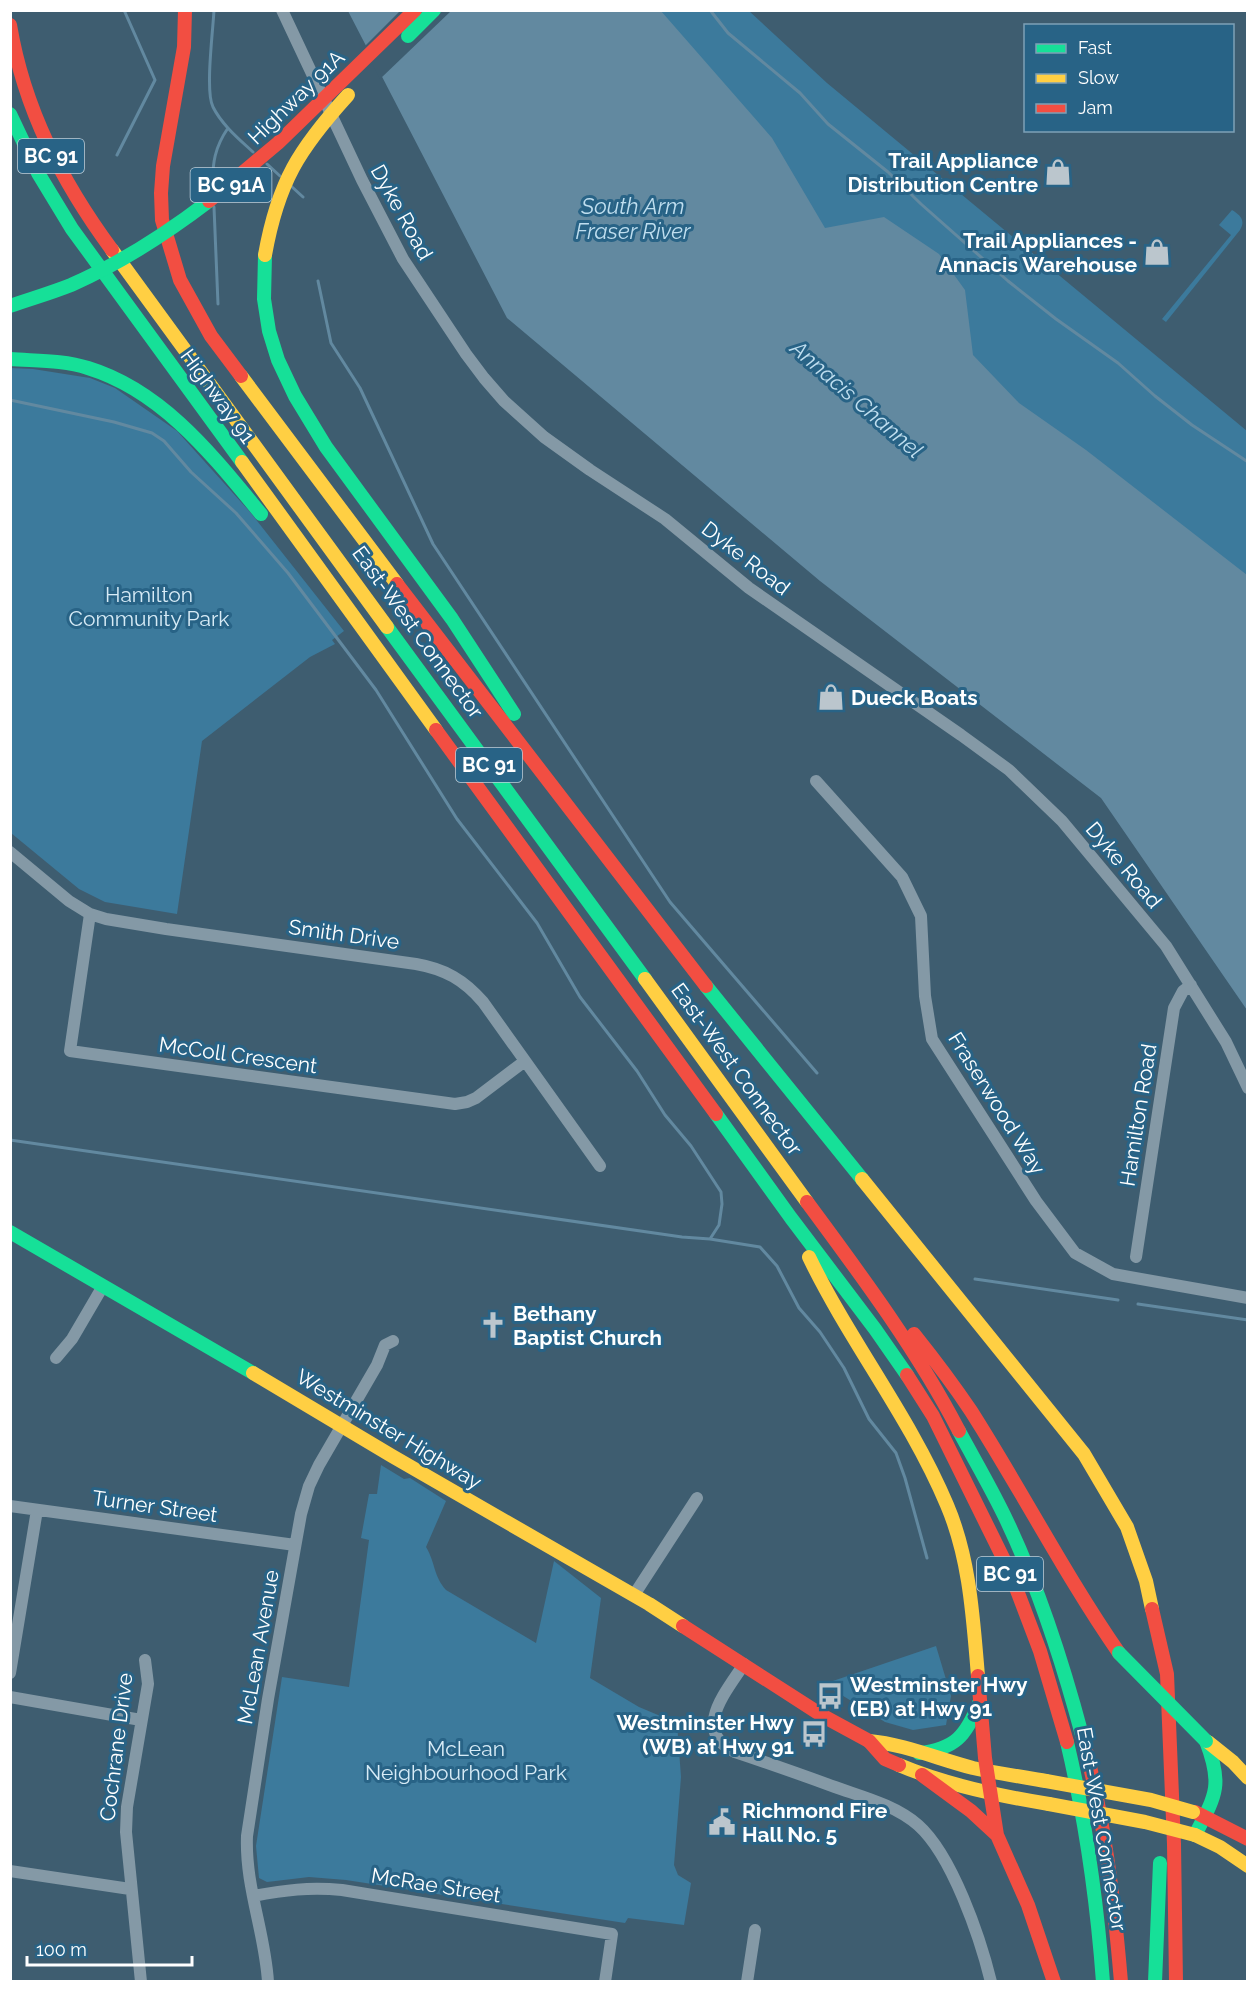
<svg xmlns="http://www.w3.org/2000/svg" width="1258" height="1992" font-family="Raleway,sans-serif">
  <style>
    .green { fill: #3c7a9c }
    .water { fill: #6289a0 }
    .pier { fill: #3e5d70 }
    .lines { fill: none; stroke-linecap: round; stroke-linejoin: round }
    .stream { stroke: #6289a0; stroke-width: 3 }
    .street { stroke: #8499a6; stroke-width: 12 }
    .fast { stroke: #16e098; stroke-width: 14 }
    .slow { stroke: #ffcf43; stroke-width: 14 }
    .jam { stroke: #f24e42; stroke-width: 14 }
    .fast-bridge { stroke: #16e098; stroke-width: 14 }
    .slow-bridge { stroke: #ffcf43; stroke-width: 14 }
    .jam-bridge { stroke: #f24e42; stroke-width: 14 }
    .labels { text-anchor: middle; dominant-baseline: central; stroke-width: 6; stroke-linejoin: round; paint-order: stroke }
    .shield { fill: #286386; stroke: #bed0db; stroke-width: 1.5 }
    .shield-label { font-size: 20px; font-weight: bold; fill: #fff }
    .street-label { font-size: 21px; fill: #fff; stroke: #286386 }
    .poi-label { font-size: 21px; font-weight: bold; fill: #fff; stroke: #286386; text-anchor: start }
    .park-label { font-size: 21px; fill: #d7ebf6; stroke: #286386 }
    .water-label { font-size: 22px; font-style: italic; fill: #bfdeef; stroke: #286386 }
  </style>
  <rect width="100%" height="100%" fill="#3e5d70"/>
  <!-- green -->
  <path class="green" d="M660,11H749L827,83L1247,431V594L986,410L836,242L778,186Z
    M1232,210C1240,215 1246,220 1240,230L1166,322L1162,319L1231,235L1219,225Z
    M10,368L33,369L90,378L115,388L177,431L250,512L344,631L332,640L335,644L310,657L202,741L177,914L105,902L79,889L11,833Z
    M381,1465L404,1479L410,1478L446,1501L426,1547C436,1564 433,1575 446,1590L536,1643L554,1561L601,1598L590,1678L639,1707L677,1723L681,1777L674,1865L678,1875L691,1883L684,1925L628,1918L625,1923L346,1880L309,1877L267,1882L259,1878L256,1846L282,1677L349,1687L369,1540L361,1538L369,1494H377Z
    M936,1646L951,1696L946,1725L913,1730L885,1722L824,1684Z"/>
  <!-- water -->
  <path class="water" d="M348,11H661L772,138L825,228L884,217L939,254L965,290L973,355L1019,403L1086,450L1247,575V1010L1101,798L820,581L507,318Z"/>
  <!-- pier -->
  <path class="pier" d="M400,11H451L380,79L364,47Z"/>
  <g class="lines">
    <!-- stream -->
    <path class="stream" d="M214,10C213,31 205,92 213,107C222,125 239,139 253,152
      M710,10L728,33L800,93L828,124L888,172L921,204L1008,281L1056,319L1118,363L1155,396L1192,425L1248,462
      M117,155L155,80L124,10
      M267,164L280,176
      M213,186C212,163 215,147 228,128
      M291,186L303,197
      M214,207L218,304
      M318,281L331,343L360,388L433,544L670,902L817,1073
      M10,400L114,422L152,433L164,441L191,472L236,513L288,573L376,690L457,819L537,923L580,997L637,1071L665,1115L691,1146L721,1192L722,1204L719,1225L710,1239
      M10,1140L682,1237L710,1239L760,1247L777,1266L799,1308L820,1332L844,1368L869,1419L896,1453L905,1478L927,1558
      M975,1279L1118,1300
      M1138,1304L1248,1320"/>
    <!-- street -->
    <path class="street" d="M282,10L362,180L403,259L466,354L484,378L504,401L544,437L590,470L665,519L749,588L961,735L1009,770L1062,821L1166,946L1226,1042L1248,1088
      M816,781L902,877L921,916L925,996L932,1039L1036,1201L1075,1253L1113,1274L1248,1298
      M10,852L69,901L90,914L106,919L166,929L416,964C445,969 464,980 483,1002L600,1166
      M90,914L70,1051L455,1104L467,1102L476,1098L525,1061
      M1136,1257L1174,1008L1183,991L1191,985
      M56,1358L72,1339L103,1286
      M10,1506L295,1545
      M634,1595L697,1498
      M744,1664C726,1692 691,1731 735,1752C768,1763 802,1775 835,1787C863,1797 895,1805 918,1825C952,1855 980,1937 991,1982
      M10,1673L37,1510
      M10,1697L141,1720
      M10,1871L130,1889
      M253,1896C285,1890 309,1887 342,1890L612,1934L605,1982
      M141,1982L126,1832L127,1807L148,1684L145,1660
      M268,1982C265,1932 245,1887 247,1836L268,1699L301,1514L309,1486L319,1465L377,1365L385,1345L393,1341
      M747,1982L755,1930"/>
    <!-- fast -->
    <path class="fast" d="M10,114L38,173L72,229L242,462
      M265,255L264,299L269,331L278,360L295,396L326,447L452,619L514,714
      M10,359C36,361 63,360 88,368C163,391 213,456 261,514
      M387,627L645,979
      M706,986L862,1179
      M716,1114L791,1218L875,1329L907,1375
      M10,1232L253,1373
      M959,1431C974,1459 990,1486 1004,1515C1038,1585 1062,1660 1082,1735
      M1067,1742C1086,1822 1097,1901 1103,1982
      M919,1753C955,1749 966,1736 979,1703
      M1195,1835C1216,1795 1223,1785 1206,1741
      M1155,1982L1160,1863"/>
    <!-- slow -->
    <path class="slow" d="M112,250L387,627
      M241,376L397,584
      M242,462L436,730
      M645,979L807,1202
      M862,1179L1084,1454L1127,1527L1146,1581L1152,1609
      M809,1257C850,1342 910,1417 947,1505C970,1559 973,1618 978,1676
      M253,1373L392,1456L649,1604L683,1626
      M869,1741C904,1744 938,1759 973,1768C997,1773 1022,1777 1046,1781
      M1208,1742L1233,1762L1248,1778
      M899,1765C946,1785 999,1796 1049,1804
      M1195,1835L1220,1847L1248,1866"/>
    <!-- jam -->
    <path class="jam" d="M185,10L184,47L163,166L161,193L162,220L180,280L211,336L241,376
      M10,25C24,109 62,182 112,250
      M397,584L706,986
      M436,730L716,1114
      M807,1202C861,1275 917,1350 959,1431
      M914,1334C934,1359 953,1384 971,1411C1022,1491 1065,1575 1119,1653
      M907,1375L933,1416L1010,1572L1040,1651L1067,1742
      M1152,1609L1167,1674L1174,1844L1176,1982
      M683,1626L823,1716L869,1741L885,1759L899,1765
      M978,1676L985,1758L997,1835L1028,1905L1054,1982
      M1082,1735C1104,1815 1114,1899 1121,1982
      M922,1775L971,1811L997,1835
      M1195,1812L1248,1839"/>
    <!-- fast-bridge -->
    <path class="fast-bridge" d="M408,36L434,10
      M10,306C30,299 51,293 71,285C121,263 167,233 209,201
      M1119,1653L1206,1741"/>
    <!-- slow-bridge -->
    <path class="slow-bridge" d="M265,255C278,182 299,149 348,95
      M1046,1781L1151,1800L1193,1812
      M1049,1804L1145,1822L1195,1835"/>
    <!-- jam-bridge -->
    <path class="jam-bridge" d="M209,201L278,143L415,10"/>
  </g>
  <!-- icons -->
  <defs>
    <symbol id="shop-bare" viewBox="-9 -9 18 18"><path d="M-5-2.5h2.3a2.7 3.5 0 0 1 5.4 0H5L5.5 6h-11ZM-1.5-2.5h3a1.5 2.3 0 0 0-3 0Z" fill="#bbc6cd" stroke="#286386" stroke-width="2.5" paint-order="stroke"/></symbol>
    <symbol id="church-bare" viewBox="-9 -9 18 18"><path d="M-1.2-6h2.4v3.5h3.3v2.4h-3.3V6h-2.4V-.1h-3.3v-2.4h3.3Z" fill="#bbc6cd" stroke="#286386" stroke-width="2.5" paint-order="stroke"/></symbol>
    <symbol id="bus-bare" viewBox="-9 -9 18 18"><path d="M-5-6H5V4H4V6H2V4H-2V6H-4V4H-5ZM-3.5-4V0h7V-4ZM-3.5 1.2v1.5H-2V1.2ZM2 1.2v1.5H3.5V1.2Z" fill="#bbc6cd" stroke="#286386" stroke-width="2.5" paint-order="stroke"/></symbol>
    <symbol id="civic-bare" viewBox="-9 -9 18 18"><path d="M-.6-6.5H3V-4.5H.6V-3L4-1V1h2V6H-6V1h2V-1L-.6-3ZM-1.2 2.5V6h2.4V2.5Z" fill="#bbc6cd" stroke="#286386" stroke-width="2.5" paint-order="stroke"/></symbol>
  </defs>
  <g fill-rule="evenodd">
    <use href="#shop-bare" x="1039" y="153" width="38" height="38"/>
    <use href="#shop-bare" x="1138" y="233" width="38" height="38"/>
    <use href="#shop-bare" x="812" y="678" width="38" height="38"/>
    <use href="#church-bare" x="474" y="1306" width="38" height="38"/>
    <use href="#bus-bare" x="811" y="1677" width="38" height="38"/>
    <use href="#bus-bare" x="795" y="1715" width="38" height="38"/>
    <use href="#civic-bare" x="703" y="1803" width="38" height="38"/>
  </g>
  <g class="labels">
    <!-- shield labels -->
    <g class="shield">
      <rect x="18" y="139" width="66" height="34" rx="4.5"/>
      <rect x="190.5" y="168" width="81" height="34" rx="4.5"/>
      <rect x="456" y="748" width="66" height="34" rx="4.5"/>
      <rect x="977" y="1557" width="66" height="34" rx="4.5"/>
    </g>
    <g class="shield-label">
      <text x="51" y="156">BC 91</text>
      <text x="231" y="185">BC 91A</text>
      <text x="489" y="765">BC 91</text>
      <text x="1010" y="1574">BC 91</text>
    </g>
    <!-- street labels -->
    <g class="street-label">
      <text transform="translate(296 97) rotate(-44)">Highway 91A</text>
      <text transform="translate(402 212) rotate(61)">Dyke Road</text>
      <text transform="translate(218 396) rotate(54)">Highway 91</text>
      <text transform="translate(746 558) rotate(38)">Dyke Road</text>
      <text transform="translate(418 632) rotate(54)">East-West Connector</text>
      <text transform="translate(1124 865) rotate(50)">Dyke Road</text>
      <text transform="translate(344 934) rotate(8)">Smith Drive</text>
      <text transform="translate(238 1055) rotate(8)">McColl Crescent</text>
      <text transform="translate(737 1069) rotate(54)">East-West Connector</text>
      <text transform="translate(997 1103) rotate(58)">Fraserwood Way</text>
      <text transform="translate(1138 1115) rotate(-81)">Hamilton Road</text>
      <text transform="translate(389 1429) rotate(31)">Westminster Highway</text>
      <text transform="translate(155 1506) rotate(8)">Turner Street</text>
      <text transform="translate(258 1647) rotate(-80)">McLean Avenue</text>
      <text transform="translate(116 1747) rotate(-83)">Cochrane Drive</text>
      <text transform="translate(1102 1829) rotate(80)">East-West Connector</text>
      <text transform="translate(436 1885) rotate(9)">McRae Street</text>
    </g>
    <!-- poi labels -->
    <g class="poi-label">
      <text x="1038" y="160" text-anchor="end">Trail Appliance<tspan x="1038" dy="24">Distribution Centre</tspan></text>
      <text x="1137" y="240" text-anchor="end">Trail Appliances -<tspan x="1137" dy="24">Annacis Warehouse</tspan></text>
      <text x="851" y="697">Dueck Boats</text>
      <text x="513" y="1313">Bethany<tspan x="513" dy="24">Baptist Church</tspan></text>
      <text x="850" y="1684">Westminster Hwy<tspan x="850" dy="24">(EB) at Hwy 91</tspan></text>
      <text x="794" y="1722" text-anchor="end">Westminster Hwy<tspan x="794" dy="24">(WB) at Hwy 91</tspan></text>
      <text x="742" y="1810">Richmond Fire<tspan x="742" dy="24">Hall No. 5</tspan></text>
    </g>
    <!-- park labels -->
    <g class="park-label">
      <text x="149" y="594">Hamilton<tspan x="149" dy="24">Community Park</tspan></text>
      <text x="466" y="1748">McLean<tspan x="466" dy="24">Neighbourhood Park</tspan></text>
    </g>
    <!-- water labels -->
    <g class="water-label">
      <text x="633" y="206">South Arm<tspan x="633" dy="25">Fraser River</tspan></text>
      <text transform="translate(857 399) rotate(41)">Annacis Channel</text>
    </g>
  </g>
  <!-- border -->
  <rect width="1258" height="1992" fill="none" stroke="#ffffff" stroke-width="24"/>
  <!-- legend -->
  <rect x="1024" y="24" width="210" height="108" fill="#286386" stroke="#7ea1b6" stroke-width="1.5"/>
  <rect x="1036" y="44" width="30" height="9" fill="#16e098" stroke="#7ea1b6" stroke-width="1.5"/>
  <text x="1078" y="54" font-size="18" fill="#ffffff">Fast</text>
  <rect x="1036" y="74" width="30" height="9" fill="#ffcf43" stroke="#7ea1b6" stroke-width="1.5"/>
  <text x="1078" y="84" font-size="18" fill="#ffffff">Slow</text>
  <rect x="1036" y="104" width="30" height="9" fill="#f24e42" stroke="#7ea1b6" stroke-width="1.5"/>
  <text x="1078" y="114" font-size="18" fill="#ffffff">Jam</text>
  <!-- scale -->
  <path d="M27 1956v9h165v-9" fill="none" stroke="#ffffff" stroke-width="3"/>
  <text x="36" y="1956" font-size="18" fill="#ffffff" stroke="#286386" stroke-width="4.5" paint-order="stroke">100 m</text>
</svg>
